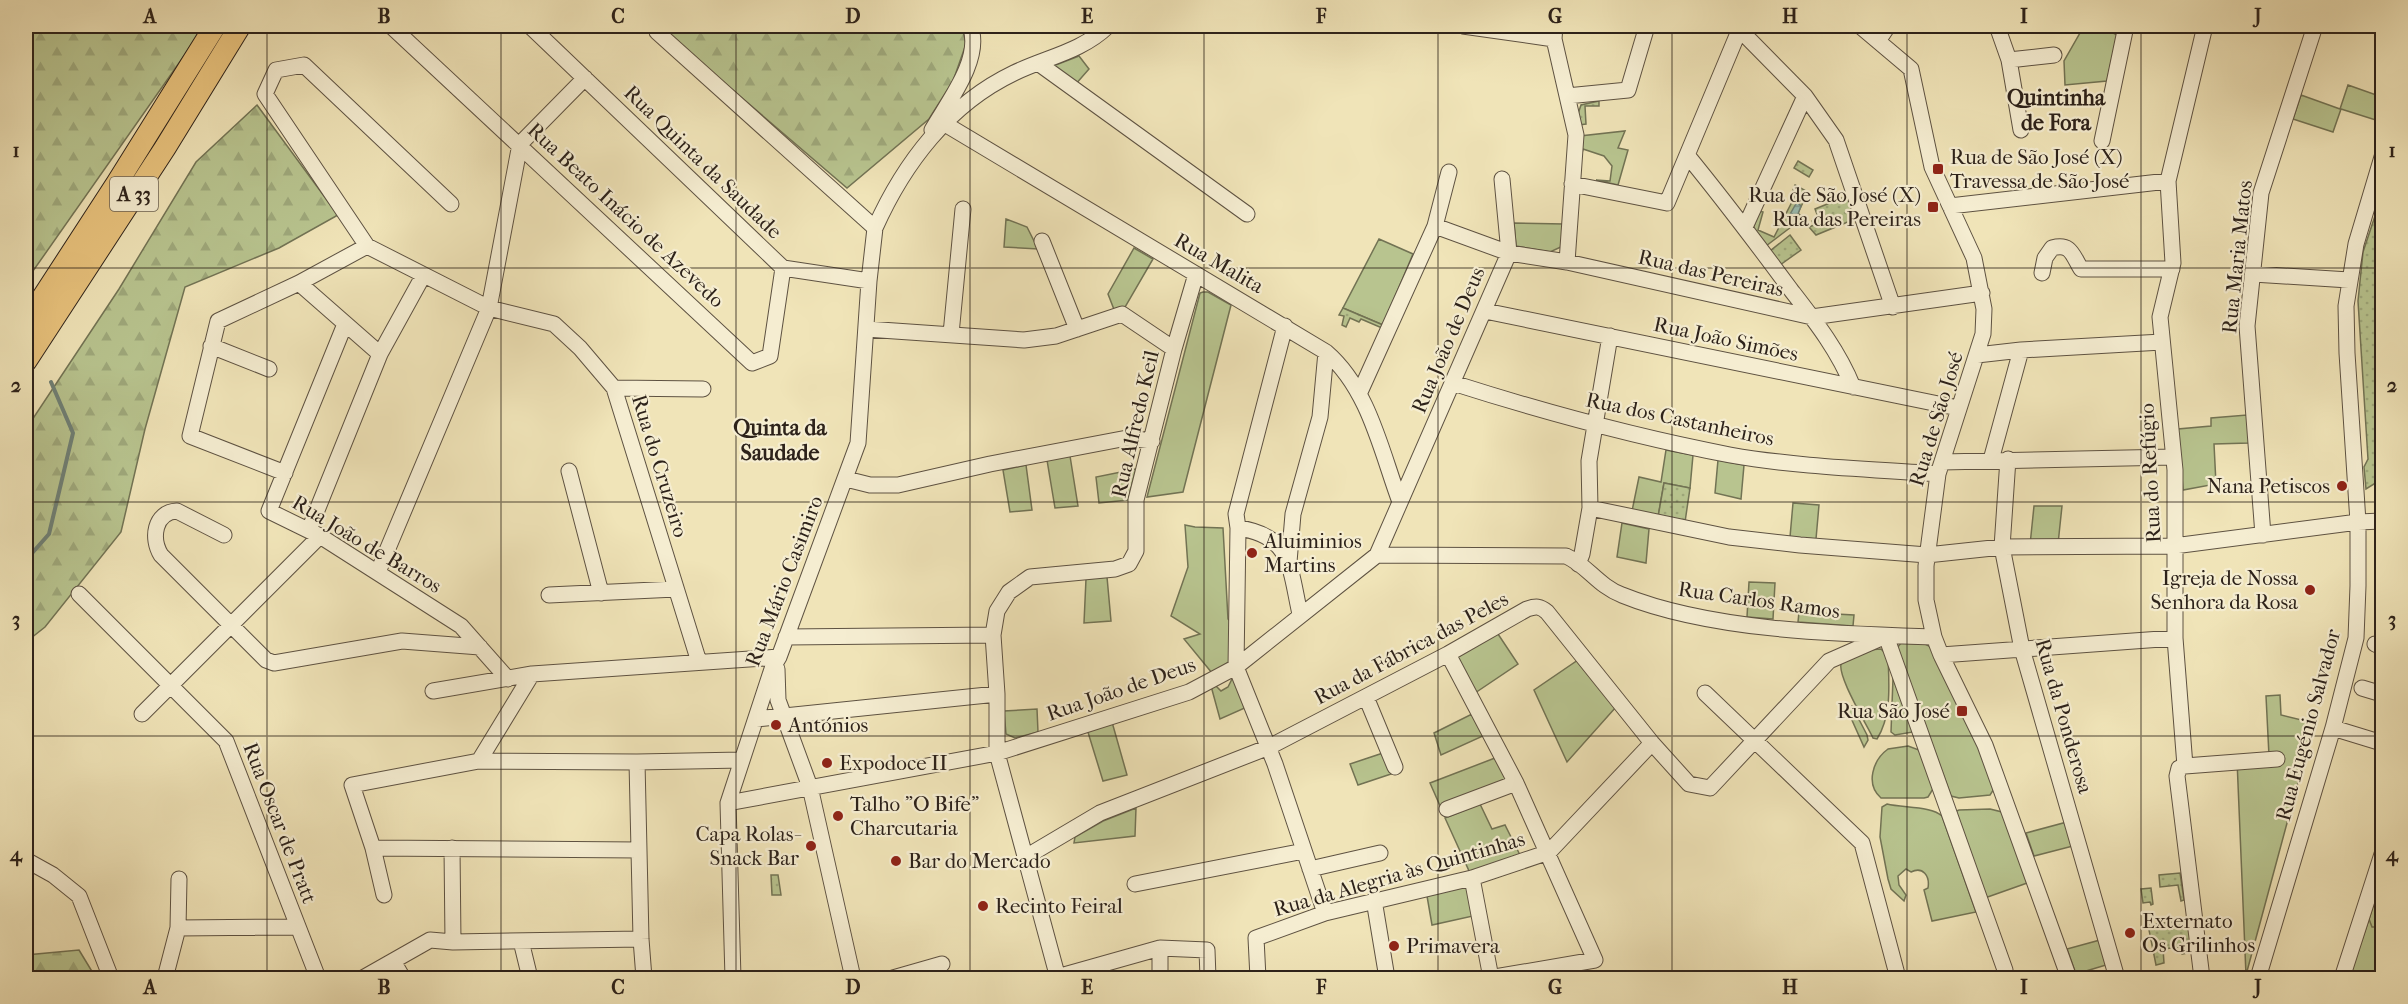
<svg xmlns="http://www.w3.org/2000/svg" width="2408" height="1004" font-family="'IM FELL French Canon',serif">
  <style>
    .grass { fill: #b8c48f; stroke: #727354; stroke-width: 1.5 }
    .forest { fill: url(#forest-firs); stroke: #727354; stroke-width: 1.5 }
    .park { fill: url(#park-dots); stroke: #727354; stroke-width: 1.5 }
    .water { fill: url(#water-rules); stroke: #6f8076; stroke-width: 1.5 }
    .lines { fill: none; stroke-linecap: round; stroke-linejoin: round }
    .stream { stroke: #6f8076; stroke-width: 4 }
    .minor-casing { stroke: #5e5242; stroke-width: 17 }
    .highway-casing { stroke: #2d221a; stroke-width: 23 }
    .minor { stroke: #f5edd1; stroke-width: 15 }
    .highway { stroke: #e8c27c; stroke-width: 21 }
    .grid { fill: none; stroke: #2d221a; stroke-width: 1.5; stroke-opacity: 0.55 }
    .poi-dot { fill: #8f2418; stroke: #f5edd1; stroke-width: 2 }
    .labels { text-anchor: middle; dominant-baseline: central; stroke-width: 4.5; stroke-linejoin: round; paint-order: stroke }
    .shield { fill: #f5edd1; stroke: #695f51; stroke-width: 1.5 }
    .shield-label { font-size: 20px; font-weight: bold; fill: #2d221a }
    .poi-label { font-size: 21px; fill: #2d221a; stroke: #f5edd1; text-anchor: start }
    .street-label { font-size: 21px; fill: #2d221a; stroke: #f5edd1 }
    .neighbourhood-label { font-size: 22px; font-weight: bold; fill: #2d221a; stroke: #f5edd1 }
    .neatline { fill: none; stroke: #2d221a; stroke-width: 2 }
    .grid-label { font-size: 20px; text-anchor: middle; font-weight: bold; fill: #2d221a }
  </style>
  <defs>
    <pattern id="forest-firs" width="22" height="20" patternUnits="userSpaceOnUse" patternTransform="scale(1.5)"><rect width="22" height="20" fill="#b8c48f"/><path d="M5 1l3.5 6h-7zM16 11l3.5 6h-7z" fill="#9ea87b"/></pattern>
    <pattern id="park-dots" width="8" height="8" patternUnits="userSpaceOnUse" patternTransform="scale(1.5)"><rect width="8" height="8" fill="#b8c48f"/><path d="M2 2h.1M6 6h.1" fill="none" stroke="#9ea87b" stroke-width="1.8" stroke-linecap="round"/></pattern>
    <pattern id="water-rules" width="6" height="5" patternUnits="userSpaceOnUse" patternTransform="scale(1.5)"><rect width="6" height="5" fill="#9bbeb4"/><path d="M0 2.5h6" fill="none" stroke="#7f9a92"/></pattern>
  </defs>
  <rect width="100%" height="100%" fill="#f0e4b8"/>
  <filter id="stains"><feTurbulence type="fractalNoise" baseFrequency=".00333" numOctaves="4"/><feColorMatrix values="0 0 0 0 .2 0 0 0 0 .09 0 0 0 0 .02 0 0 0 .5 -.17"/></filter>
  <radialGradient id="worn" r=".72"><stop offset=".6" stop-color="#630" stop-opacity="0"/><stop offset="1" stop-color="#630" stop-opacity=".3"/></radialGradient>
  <!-- grass -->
  <path class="grass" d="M2084,26H2100L2117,35L2107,81L2065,85L2064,61Z
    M1079,56L1089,69L1075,85L1053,66Z
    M2348,85L2382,97V122L2341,109L2333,132L2293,119L2301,95L2340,109Z
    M1625,131L1618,148L1628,150L1618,185L1596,180L1610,181L1612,166L1604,156L1583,149L1580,161V136Z
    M1795,185L1808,192L1798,213L1803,218L1766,246L1753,229L1759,211L1763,212L1758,230L1774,237L1796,194L1793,190Z
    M1006,219L1027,227L1038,249L1004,247Z
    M1514,223L1564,224L1563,246L1550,252L1516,246Z
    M1379,239L1413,254L1383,325L1343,308Z
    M1134,248L1153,259L1124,309L1115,312L1108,294Z
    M1203,292H1208L1231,305L1183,492L1147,497L1200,293Z
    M2247,415L2249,443L2214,444L2216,484L2183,490L2178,429L2211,426V418Z
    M1666,450L1693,455L1690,488L1664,483L1658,517L1632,511L1639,477L1661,482Z
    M1070,456L1078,506L1055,508L1047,460Z
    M1718,460L1744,465L1741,499L1715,493Z
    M1026,465L1032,510L1010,512L1003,470Z
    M1136,469L1128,500L1099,503L1096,477Z
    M1793,503L1819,505L1816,539L1790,537Z
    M2034,506H2062L2058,544L2030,545Z
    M1622,523L1649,529L1646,563L1617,557Z
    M1185,525L1195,527L1223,528L1228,619L1235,627L1232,660L1212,673L1184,639L1200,634L1171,616L1188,567Z
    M1107,577L1111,621L1084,623L1086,579Z
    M1749,582L1775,583L1773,619L1747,617Z
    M1799,612L1854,615L1853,626L1798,622Z
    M1496,631L1518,664L1475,693L1458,657Z
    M1901,643L1925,644L1931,647L1978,741L1994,789L1990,795L1959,798L1951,796L1897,648Z
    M1881,649L1888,656C1889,684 1892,715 1877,739L1873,738C1867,725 1834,671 1842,662C1851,650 1868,650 1881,649Z
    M1578,660L1616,707L1567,762L1534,690Z
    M1234,675L1256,703L1220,719L1211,686L1215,685L1221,691L1228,687Z
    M1893,678L1913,732L1895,735L1891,732Z
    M2280,695L2281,715L2314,723L2246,975L2237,760L2269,756L2266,696Z
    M1852,706L1867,735L1868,740L1864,747L1847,709Z
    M1037,709L1038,732L1015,738L1006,734L1004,711Z
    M1472,714L1483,736L1441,755L1434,733Z
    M1112,722L1127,775L1103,781L1087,729Z
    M1908,746L1919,750L1933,789L1928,797L1924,798H1881C1865,784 1873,760 1888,749Z
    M1383,753L1391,774L1358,785L1350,764Z
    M1495,758L1508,782L1441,808L1430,783Z
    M1480,804L1492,829L1505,825L1520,855L1470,873L1445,818Z
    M1887,804C1903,808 1932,806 1942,816L1976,912L1932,921L1924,890L1928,888C1930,876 1923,866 1911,872L1906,869L1898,876L1899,885L1906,895L1904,901L1891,889L1888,879L1880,837L1882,807Z
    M1136,808L1135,836L1074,843L1075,837L1103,821Z
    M1990,809L2002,812L2030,882L1982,899L1954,812L1959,810Z
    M2067,822L2073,846L2034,856L2026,833Z
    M1467,886L1473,916L1432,925L1427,896Z
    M2369,919L2380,927L2382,924V962L2376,978H2349Z
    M2100,940L2106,965L2076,974L2067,949Z"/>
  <!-- forest -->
  <path class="forest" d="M26,26H205L26,281Z
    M658,26H962L966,44L953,81L929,119L847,188Z
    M257,105L338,215L279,248L185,287L145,429L121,532L45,627L26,642V429L119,289L196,162Z
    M2382,877V924L2380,927H2372L2369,919Z
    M79,950L96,978H26V955Z"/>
  <!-- park -->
  <path class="park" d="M1599,101V106H1585L1586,124L1579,125L1578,114L1581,105Z
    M1798,161L1813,170L1809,177L1794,168Z
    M2382,195V479L2366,489L2364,467L2368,459L2358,301L2363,252Z
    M1847,196L1855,219L1816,235L1809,227L1814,225L1812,221L1818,217L1815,209Z
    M1790,235L1801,250L1780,265L1770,251Z
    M1343,308L1383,325L1382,328L1361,319L1359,322L1350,318L1346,327L1342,325L1344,316L1339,315Z
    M1664,483L1690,488L1685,522L1658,517Z
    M2180,873L2184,900L2181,901L2178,885L2160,887L2159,875Z
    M771,875H778L781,895H772Z
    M2151,888L2153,904L2151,905L2150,902L2143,903L2141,889Z
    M2189,920L2193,952L2182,954L2181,947L2163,949L2164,963L2156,965L2148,925Z"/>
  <!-- water -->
  <path class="water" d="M1797,202L1801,206L1798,214L1799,218L1797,221L1793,222L1790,220L1789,216Z"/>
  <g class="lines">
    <!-- stream -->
    <path class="stream" d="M26,560L49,534L73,433L51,382"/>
    <defs>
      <path id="minor" d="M391,26L752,363L770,356L783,268
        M530,26L783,268L869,281
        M1463,26L1554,39
        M1555,26L1554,39L1576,135L1567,262
        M1860,26L1911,69L1932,167L1974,258L1984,309L1983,334L1938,474L1926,566V600L1934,637L1941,655L1985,745L2069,978
        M1997,26L2009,60L2021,130
        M1739,29L1805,96L1836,140L1893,307
        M657,32L875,228
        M1878,41L1888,26
        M2009,60L2054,55
        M1038,63L1247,214
        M1567,96L1628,90L1647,26
        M945,124L1326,352C1369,389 1381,451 1400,502
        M932,130C948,102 983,58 970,26
        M2102,141L2126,26
        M1687,155C1723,199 1757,244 1791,290C1815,321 1838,350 1853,387
        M1572,184L1667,203L1741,26
        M451,204L304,65L276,70L265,94L367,246L489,308L554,324L580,348L614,388L699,662
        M1950,206L2168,181
        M1435,226L1509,253L1567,262L1812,317L1982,293
        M1745,227L1805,96
        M1042,241L1077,329
        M2042,273L2045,258L2052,248C2071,243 2072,254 2081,269H2172
        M2253,274L2349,280
        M299,283L380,354
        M1485,311L1958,408
        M345,324L269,511L320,536L461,626L508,679
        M1285,326L1236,514L1238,528L1236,667L1275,764L1325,913
        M866,329L1024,340L1056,336L1122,314L1174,349
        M951,334L963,209
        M211,346L269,369
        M1977,355L2021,350L2162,342
        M1453,383C1544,412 1636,437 1730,455C1798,467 1869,469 1938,474
        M614,388L703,389
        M1360,392L1435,226L1449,172
        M2008,459L2002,547L2022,649L2117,978
        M1991,460L2021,350
        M1942,462L2173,457
        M569,471L601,593
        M285,473L190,436L218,321L299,283L367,246
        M846,479L870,485H898L990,464L1127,438L1152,441
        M1590,508L1589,461L1610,336
        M1238,528C1292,535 1290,570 1300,614
        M309,530L380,354L423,276
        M224,535L177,511C154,512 151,539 161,555L266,660L274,663L402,641L480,647
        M2263,535L2247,326L2261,193L2315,26
        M1377,555L1566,556C1587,565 1598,586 1622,595C1711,631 1838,634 1934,637
        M1289,562L1293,514L1320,417L1326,352
        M1578,564L1582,554L1590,508L1729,537L1800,545L1927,555L2002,547L2174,546L2358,522L2382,521
        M378,572L489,308L520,144L585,78
        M79,594L226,741L318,978
        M549,595L676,589
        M786,637L993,635
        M2375,644L2382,647
        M1448,654L1516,783L1595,960L1489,978
        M1941,655L2175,638
        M777,669L778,700L810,787L853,978
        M2362,688L2382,694
        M433,691L532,674L779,657
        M1705,693L1862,843L1898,978
        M1366,697L1395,767
        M142,714L320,536
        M756,719L997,694
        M2333,728L2382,743
        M479,761L532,674
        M637,762L641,939L644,978
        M2185,766L2175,638V470L2160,317L2173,263L2168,181L2205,26
        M728,803L997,753L1189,692L1236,667L1377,555L1509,253L1502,179
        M1447,809L1516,783
        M373,848L639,850
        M452,848L453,942
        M1024,858L1100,813L1269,747L1448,654L1527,609C1536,606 1540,606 1547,612L1652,743L1689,784L1710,788L1829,661L1886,636L2005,970
        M26,860L53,875L79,896L111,978
        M1310,869L1380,853
        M1472,878L1491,978
        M1135,884L1304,851
        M384,895L373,848L352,785L479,761L637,762L742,760
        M1374,900L1387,978
        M178,928L297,927
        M521,941L530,978
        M1160,948L1207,950L1208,978
        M393,961L403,978
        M1057,977L1160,948V978
        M165,978L178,928L179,879
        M363,978L430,940L453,942L641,939
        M733,978L728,803L772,669L779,657L858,443L869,281L875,228C904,163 949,104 1014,73C1047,57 1081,52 1108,26
        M893,978L942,964
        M1058,978L997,753V694L993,635L997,611L1009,592L1030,577L1115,569L1129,564L1136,551V500L1174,349L1196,274
        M1258,978L1256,938L1325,913L1472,878L1549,852L1652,743
        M2202,978L2177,776L2179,768L2185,766L2277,759
        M2258,978L2333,728L2356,638L2358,586V522L2347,353L2346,306L2356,244L2382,157
        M2342,978L2382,854"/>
      <path id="highway" d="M26,323L117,183L215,26
        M26,361L165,148L240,26"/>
    </defs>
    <!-- minor casing -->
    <use href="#minor" class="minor-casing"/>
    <!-- highway casing -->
    <use href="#highway" class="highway-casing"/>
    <!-- minor -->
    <use href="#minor" class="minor"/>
    <!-- highway -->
    <use href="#highway" class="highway"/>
  </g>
  <!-- grid -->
  <path class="grid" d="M267,26V978M501,26V978M736,26V978M970,26V978M1204,26V978M1438,26V978M1672,26V978M1907,26V978M2141,26V978M26,268H2382M26,502H2382M26,736H2382"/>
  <!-- markers -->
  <g class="poi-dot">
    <rect x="1932" y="163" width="12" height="12" rx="3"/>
    <rect x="1927" y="201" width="12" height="12" rx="3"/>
    <circle cx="2342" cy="486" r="6"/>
    <circle cx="1252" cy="553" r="6"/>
    <circle cx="2310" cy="590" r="6"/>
    <rect x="1956" y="705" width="12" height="12" rx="3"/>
    <circle cx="776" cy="725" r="6"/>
    <circle cx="827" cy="763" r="6"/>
    <circle cx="838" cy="816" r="6"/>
    <circle cx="811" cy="846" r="6"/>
    <circle cx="896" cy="861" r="6"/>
    <circle cx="983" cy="906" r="6"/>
    <circle cx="2130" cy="933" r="6"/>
    <circle cx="1394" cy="946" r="6"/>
  </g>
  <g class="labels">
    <!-- shield labels -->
    <rect class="shield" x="110" y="177" width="48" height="34" rx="4.5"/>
    <g class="shield-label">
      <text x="134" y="194">A 33</text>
    </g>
    <!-- poi labels -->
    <g class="poi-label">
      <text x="1950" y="157">Rua de São José (X)<tspan x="1950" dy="24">Travessa de São José</tspan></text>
      <text x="1921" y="195" text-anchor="end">Rua de São José (X)<tspan x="1921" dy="24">Rua das Pereiras</tspan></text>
      <text x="2330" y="486" text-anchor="end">Nana Petiscos</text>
      <text x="1264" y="541">Aluiminios<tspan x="1264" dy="24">Martins</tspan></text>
      <text x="2298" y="578" text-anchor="end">Igreja de Nossa<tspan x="2298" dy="24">Senhora da Rosa</tspan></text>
      <text x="1950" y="711" text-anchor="end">Rua São José</text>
      <text x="788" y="725">Antónios</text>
      <text x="839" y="763">Expodoce II</text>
      <text x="850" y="804">Talho "O Bife"<tspan x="850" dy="24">Charcutaria</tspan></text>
      <text x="799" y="834" text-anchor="end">Capa Rolas-<tspan x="799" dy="24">Snack Bar</tspan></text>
      <text x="908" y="861">Bar do Mercado</text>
      <text x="995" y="906">Recinto Feiral</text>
      <text x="2142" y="921">Externato<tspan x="2142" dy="24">Os Grilinhos</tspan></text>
      <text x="1406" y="946">Primavera</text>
    </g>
    <!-- street labels -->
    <g class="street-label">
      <text transform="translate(703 162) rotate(44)">Rua Quinta da Saudade</text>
      <text transform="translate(626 215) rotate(43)">Rua Beato Inácio de Azevedo</text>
      <text transform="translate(2237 257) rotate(-84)">Rua Maria Matos</text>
      <text transform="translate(1219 263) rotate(30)">Rua Malita</text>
      <text transform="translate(1711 273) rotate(13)">Rua das Pereiras</text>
      <text transform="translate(1726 339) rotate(12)">Rua João Simões</text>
      <text transform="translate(1448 340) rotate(-67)">Rua João de Deus</text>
      <text transform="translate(1680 419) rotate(12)">Rua dos Castanheiros</text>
      <text transform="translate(1936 419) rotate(-73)">Rua de São José</text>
      <text transform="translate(1135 424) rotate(-77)">Rua Alfredo Keil</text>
      <text transform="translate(660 466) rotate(73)">Rua do Cruzeiro</text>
      <text transform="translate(2150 473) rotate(-93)">Rua do Refúgio</text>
      <text transform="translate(367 544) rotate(31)">Rua João de Barros</text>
      <text transform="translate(784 581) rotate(-69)">Rua Mário Casimiro</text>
      <text transform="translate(1759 600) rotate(8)">Rua Carlos Ramos</text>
      <text transform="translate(1411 648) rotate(-28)">Rua da Fábrica das Peles</text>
      <text transform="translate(1121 689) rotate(-19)">Rua João de Deus</text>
      <text transform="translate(2064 716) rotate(74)">Rua da Ponderosa</text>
      <text transform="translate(2308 725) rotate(-75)">Rua Eugénio Salvador</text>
      <text transform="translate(280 823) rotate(69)">Rua Oscar de Pratt</text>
      <text transform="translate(1399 874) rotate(-16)">Rua da Alegria às Quintinhas</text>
    </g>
    <!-- neighbourhood labels -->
    <g class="neighbourhood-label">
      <text x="2056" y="98">Quintinha<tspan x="2056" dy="25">de Fora</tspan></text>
      <text x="780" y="428">Quinta da<tspan x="780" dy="25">Saudade</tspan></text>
    </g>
  </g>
  <!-- margin -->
  <rect width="2408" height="1004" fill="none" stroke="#f0e4b8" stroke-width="66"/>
  <rect x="33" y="33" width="2342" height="938" class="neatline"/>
  <g class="grid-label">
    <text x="150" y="23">A</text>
    <text x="384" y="23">B</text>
    <text x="618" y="23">C</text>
    <text x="853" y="23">D</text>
    <text x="1087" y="23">E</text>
    <text x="1321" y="23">F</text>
    <text x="1555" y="23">G</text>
    <text x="1790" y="23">H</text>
    <text x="2024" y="23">I</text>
    <text x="2258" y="23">J</text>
    <text x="16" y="157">1</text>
    <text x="2392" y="157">1</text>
    <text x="16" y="392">2</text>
    <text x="2392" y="392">2</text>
    <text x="16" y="626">3</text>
    <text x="2392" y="626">3</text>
    <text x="16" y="861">4</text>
    <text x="2392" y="861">4</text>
    <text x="150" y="994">A</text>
    <text x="384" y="994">B</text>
    <text x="618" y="994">C</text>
    <text x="853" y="994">D</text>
    <text x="1087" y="994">E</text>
    <text x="1321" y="994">F</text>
    <text x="1555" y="994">G</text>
    <text x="1790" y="994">H</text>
    <text x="2024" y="994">I</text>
    <text x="2258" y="994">J</text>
  </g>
  <rect width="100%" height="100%" filter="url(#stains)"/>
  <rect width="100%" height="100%" fill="url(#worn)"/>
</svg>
